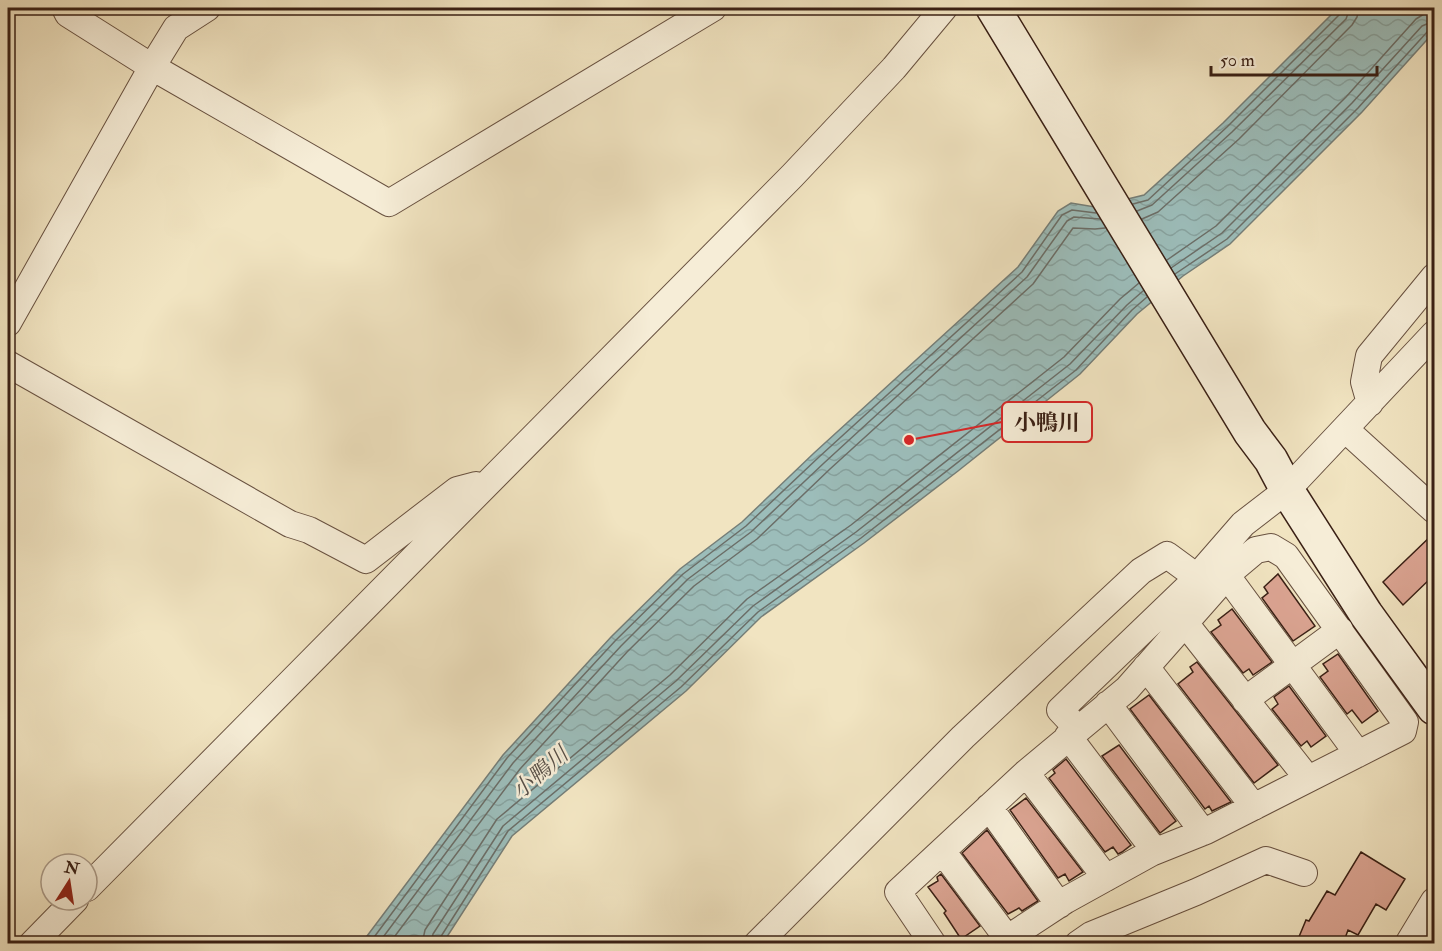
<svg xmlns="http://www.w3.org/2000/svg" width="1442" height="951" font-family="'IM FELL Double Pica','Noto Serif JP',serif">
  <style>
    .water { fill: url(#water-waves); stroke: #757e78; stroke-width: 1.5 }
    .lines { fill: none; stroke-linecap: round; stroke-linejoin: round }
    .shore { stroke: #6b6e68; stroke-width: 1.5 }
    .building { fill: #dba492; stroke: #3a2015; stroke-width: 1.5 }
    .street-casing { stroke: #685140; stroke-width: 28 }
    .secondary-casing { stroke: #3a2015; stroke-width: 36 }
    .street { stroke: #f6edd7; stroke-width: 26 }
    .secondary { stroke: #f6edd7; stroke-width: 33 }
    .labels { text-anchor: middle; dominant-baseline: central; stroke-width: 5; stroke-linejoin: round; paint-order: stroke }
    .water-label { font-size: 22px; font-style: italic; fill: #574f47; stroke: #f6edd7 }
    .leader { fill: none; stroke: #d62828; stroke-width: 2 }
    .callout-dot { fill: #d62828; stroke: #f6edd7; stroke-width: 2 }
    .callout { fill: #f6edd7; stroke: #d62828; stroke-width: 2 }
    .callout-label { font-size: 22px; text-anchor: middle; font-weight: bold; fill: #3a2015 }
  </style>
  <defs>
    <pattern id="water-waves" width="16" height="10" patternUnits="userSpaceOnUse" patternTransform="scale(1.5)"><rect width="16" height="10" fill="#9cbdba"/><path d="M0 5q4-4 8 0t8 0" fill="none" stroke="#87a29f"/></pattern>
  </defs>
  <rect width="100%" height="100%" fill="#f1e4c1"/>
  <filter id="stains"><feTurbulence type="fractalNoise" baseFrequency=".00333" numOctaves="4"/><feColorMatrix values="0 0 0 0 .2 0 0 0 0 .09 0 0 0 0 .02 0 0 0 .5 -.17"/></filter>
  <radialGradient id="worn" r=".72"><stop offset=".6" stop-color="#630" stop-opacity="0"/><stop offset="1" stop-color="#630" stop-opacity=".3"/></radialGradient>
  <!-- water -->
  <path class="water" d="M1338,8H1434V32L1362,112L1230,244L1183,276L1137,314L1080,374L958,471L864,543L761,617L686,691L512,836L443,943L361,944L503,755L611,637L680,569L742,522L814,453L1018,267L1058,211L1071,203L1095,207L1144,195L1223,123Z"/>
  <g class="lines">
    <!-- shore -->
    <path class="shore" d="M1133,204L1148,200L1227,127L1340,14L1342,8
      M1137,211L1152,205L1232,132L1346,19L1350,8
      M1142,219L1158,212L1239,139L1352,25L1357,17L1359,8
      M1167,260L1216,226L1346,97L1416,19L1424,14L1434,12
      M1171,268L1222,233L1352,103L1422,26L1434,21
      M1175,274L1227,239L1358,108L1428,31L1434,29
      M369,944L507,758L615,641L683,574L746,526L819,457L1022,272L1062,215L1072,210L1096,213
      M378,944L513,763L621,646L688,579L751,532L824,463L1027,277L1067,221L1074,217L1100,219
      M389,944L520,769L627,652L694,586L757,539L830,469L1033,284L1073,228L1095,229L1105,228
      M422,944L425,930L497,819L670,675L747,599L851,525L1064,357L1120,299L1139,283
      M431,944L433,934L503,826L676,681L753,606L856,532L1070,364L1127,305L1143,291
      M439,944L440,938L508,831L681,687L758,612L861,538L1076,370L1132,310L1147,297"/>
  </g>
  <!-- building -->
  <path class="building" d="M1434,533V575L1403,605L1383,582Z
    M1278,574L1315,626L1293,641L1262,598L1268,593L1264,587Z
    M1232,609L1272,662L1253,675L1249,669L1243,673L1211,632L1221,625L1218,620Z
    M1338,654L1378,711L1362,723L1352,710L1347,714L1320,677L1328,671L1323,664Z
    M1197,662L1278,765L1254,783L1178,684L1193,672L1190,667Z
    M1289,686L1326,736L1311,747L1307,741L1301,746L1272,709L1278,704L1274,697Z
    M1149,695L1231,802L1212,811L1209,806L1205,809L1130,709Z
    M1119,745L1176,821L1160,833L1102,756Z
    M1066,759L1131,845L1122,852L1118,854L1113,847L1105,852L1049,778L1055,773L1053,770Z
    M1026,798L1083,872L1069,881L1065,874L1058,878L1010,810Z
    M987,830L1038,901L1022,911L1019,908L1008,914L962,853Z
    M1361,852L1405,879L1386,910L1376,904L1358,935L1348,930L1343,944H1296L1306,920L1309,921L1327,891L1335,895Z
    M941,874L980,926L961,939L944,913L946,911L928,887L938,881L937,877Z"/>
  <g class="lines">
    <defs>
      <path id="street" d="M65,8L68,14L152,67L389,203L713,8
        M8,323L152,67L176,28L207,8
        M8,364L290,524L309,530L366,560L457,490L476,485
        M1370,403L1364,382L1369,356L1434,277
        M1345,429L1434,510
        M1227,576L1358,754
        M1185,623L1308,779
        M1146,667L1254,807
        M1245,700L1340,630
        M1108,704L1203,832
        M1077,728L1060,710L1189,586L1243,524L1287,490L1434,334
        M1068,736L1155,851
        M1026,773L1106,878
        M989,807L1059,905
        M943,852L1007,938
        M87,888L792,176L894,68L944,8
        M32,944L75,900
        M757,944L963,737L1141,571L1167,555L1197,577
        M933,944L898,892L1026,773L1127,689L1231,571L1256,550L1271,547L1286,556L1405,722L1403,731L1206,831L1151,853L1066,900L999,944
        M1078,944L1091,935L1196,892L1266,860L1304,873
        M1408,944L1434,901"/>
      <path id="secondary" d="M993,8L1250,432L1271,460L1287,490L1366,614L1434,708"/>
    </defs>
    <!-- street casing -->
    <use href="#street" class="street-casing"/>
    <!-- secondary casing -->
    <use href="#secondary" class="secondary-casing"/>
    <!-- street -->
    <use href="#street" class="street"/>
    <!-- secondary -->
    <use href="#secondary" class="secondary"/>
  </g>
  <g class="labels">
    <!-- water labels -->
    <g class="water-label">
      <text transform="translate(540 773) rotate(-41)">小鴨川</text>
    </g>
  </g>
  <!-- callouts -->
  <path class="leader" d="M909 440L1002 422"/>
  <circle class="callout-dot" cx="909" cy="440" r="6"/>
  <rect class="callout" x="1002" y="402" width="90" height="40" rx="6"/>
  <g class="callout-label">
    <text x="1047" y="430">小鴨川</text>
  </g>
  <!-- margin -->
  <rect width="1442" height="951" fill="none" stroke="#f1e4c1" stroke-width="30"/>
  <rect x="9" y="9" width="1424" height="933" fill="none" stroke="#3a2015" stroke-width="3"/>
  <rect x="15" y="15" width="1412" height="921" fill="none" stroke="#3a2015" stroke-width="1.5"/>
  <!-- north arrow -->
  <g transform="translate(69 882) rotate(12)"><circle r="28" fill="#f6edd7" stroke="#ab9b89" stroke-width="1.5"/>
  <path d="M0-4.5L10 22L0 15L-10 22Z" fill="#8f2418"/>
  <text y="-9" font-size="16" font-weight="bold" text-anchor="middle" fill="#3a2015">N</text>
  </g>
  <!-- scale -->
  <path d="M1211 66v9h166v-9" fill="none" stroke="#3a2015" stroke-width="3"/>
  <text x="1220" y="66" font-size="18" fill="#3a2015" stroke="#f6edd7" stroke-width="4.5" paint-order="stroke">50 m</text>
  <rect width="100%" height="100%" filter="url(#stains)"/>
  <rect width="100%" height="100%" fill="url(#worn)"/>
</svg>
